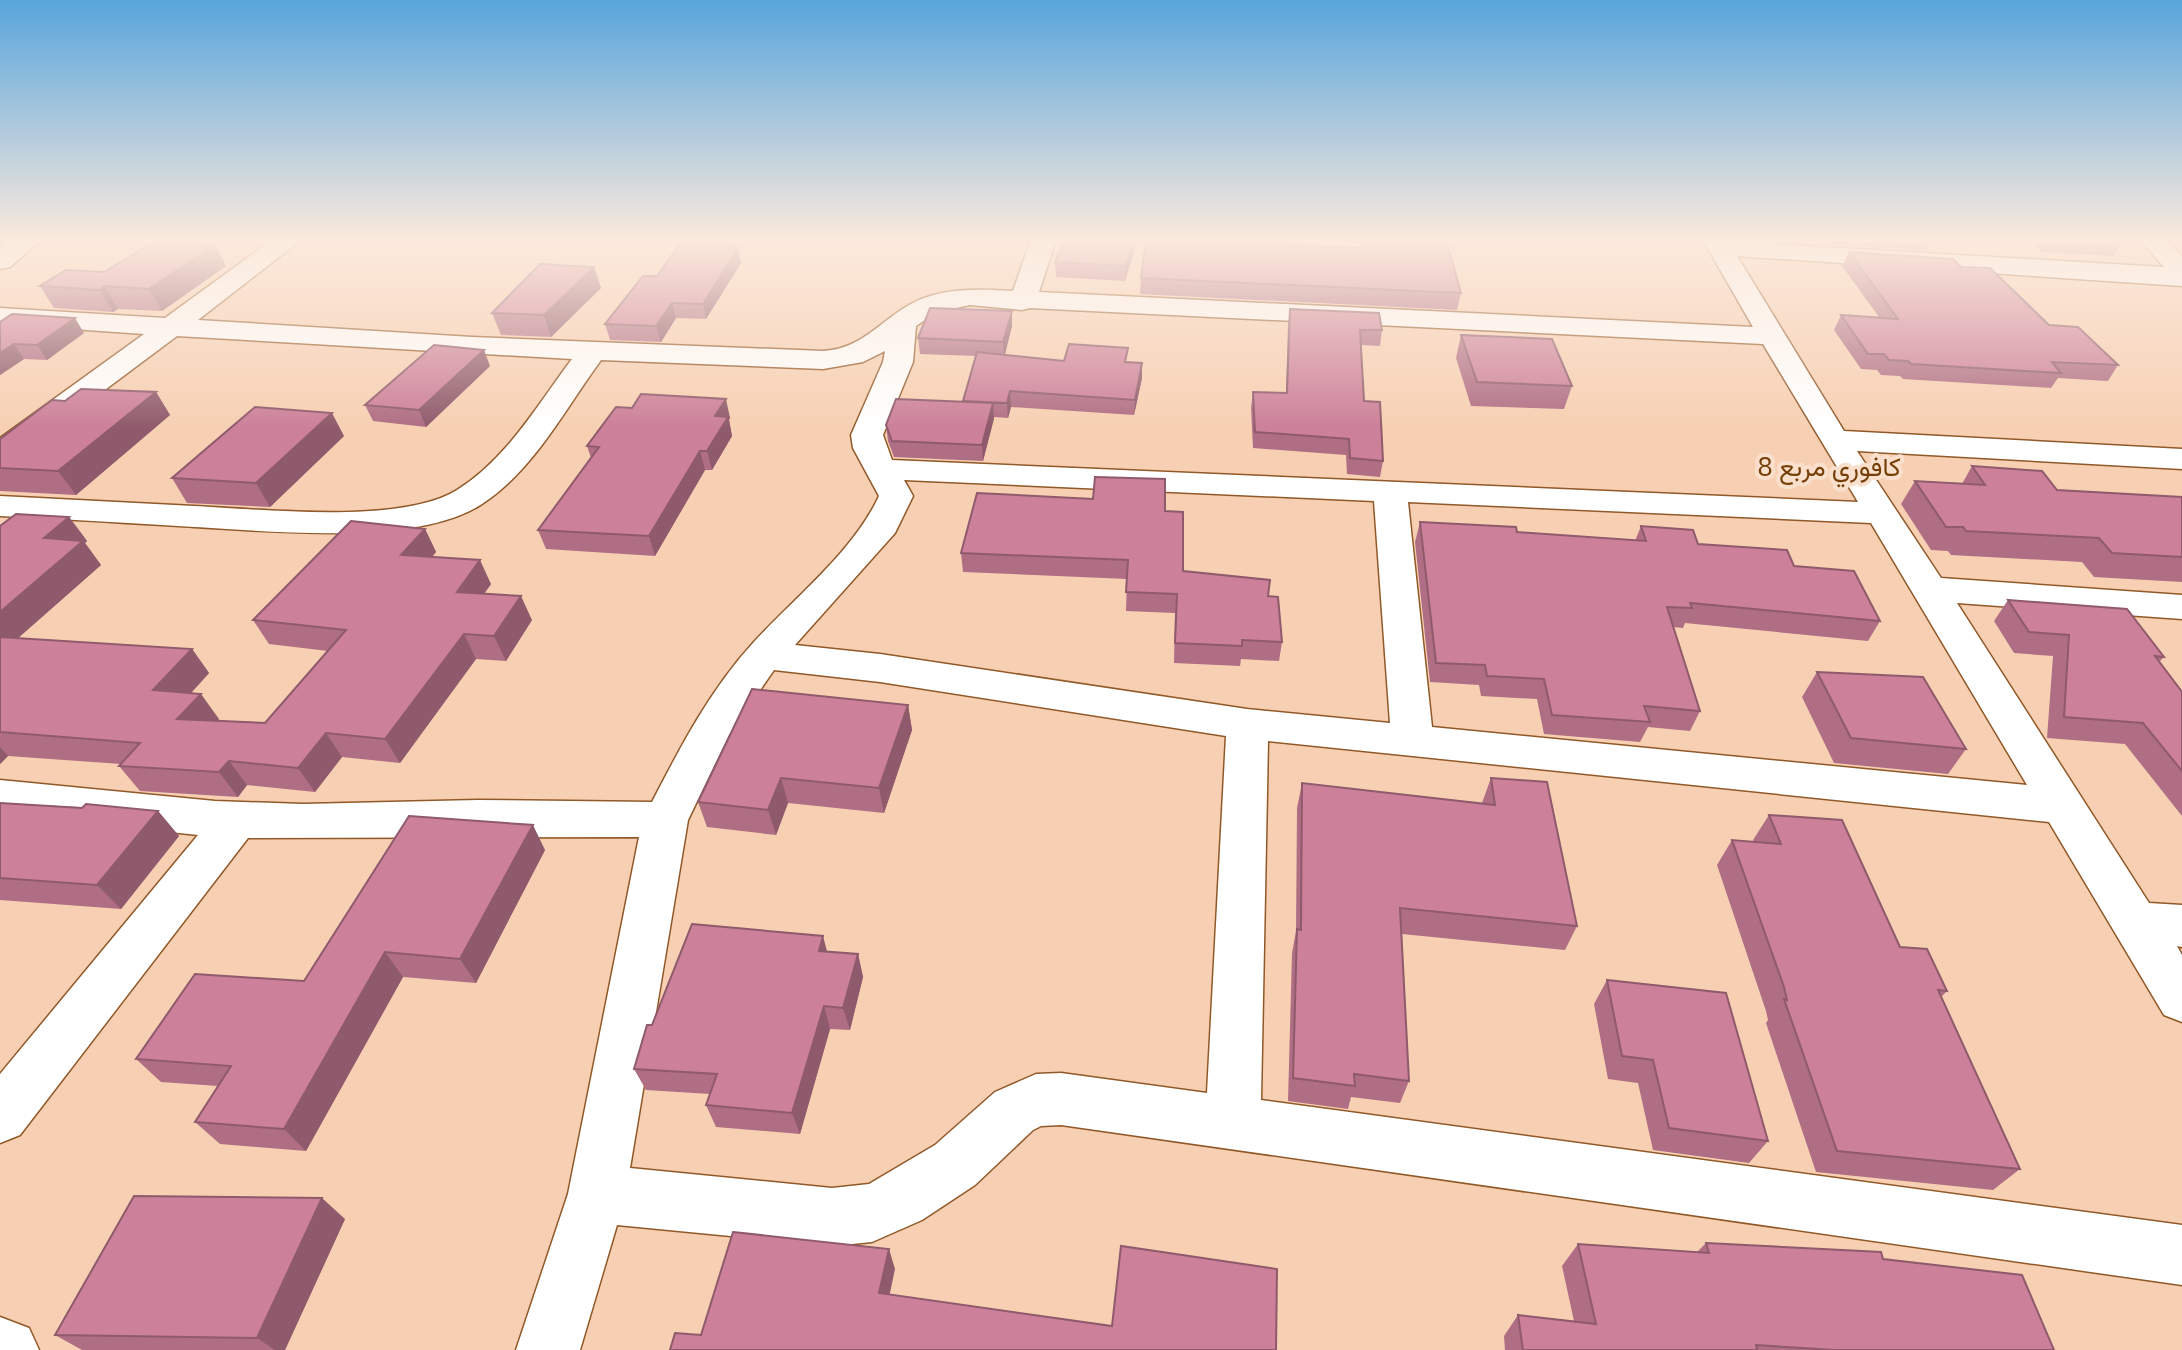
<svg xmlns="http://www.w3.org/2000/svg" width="2182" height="1350" font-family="'IBM Plex Sans',Vazirmatn,sans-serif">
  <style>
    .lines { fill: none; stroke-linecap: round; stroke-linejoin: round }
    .minor-casing { stroke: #915828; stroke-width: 3 }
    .tertiary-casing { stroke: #915828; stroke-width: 3 }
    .minor { fill: #fff; fill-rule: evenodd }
    .tertiary { fill: #fff; fill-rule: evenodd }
    .wall { fill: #af6e84 }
    .shaded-wall { fill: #8f5a6b }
    .building { fill: #cc8099; stroke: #8f5a6b; stroke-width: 2 }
    .labels { text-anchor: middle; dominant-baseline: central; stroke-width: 8; stroke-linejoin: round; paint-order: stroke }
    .neighbourhood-label { font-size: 26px; fill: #753f07; stroke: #fae0cc }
  </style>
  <rect width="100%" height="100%" fill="#f7d0b3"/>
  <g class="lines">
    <defs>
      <path id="minor" d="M272,240H301L198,320L472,337L823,351C861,349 878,323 909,305C940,287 978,289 1013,291L1031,240H1056L1039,292L1753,327L1703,240L2164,267L2140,240H2166L2182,256V286L1737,256L1844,431L2182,449V469L1857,451L1941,578L2182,595V619L1957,603L2149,903L2182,905V947L2177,946L2182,955V1022L2164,1015L2049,822L1268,741L1261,1100L2182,1225V1285L1061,1125L1041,1126L1033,1130L975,1185L922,1220L872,1242L832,1246L617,1225L580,1350H516L568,1194L639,837L248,838L20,1135L0,1143V1074L198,835L0,814V780L215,801L303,804L478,800L652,802C681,746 710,690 753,643C794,598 854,551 879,496L853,448L851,435L883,362L885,351L863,362L823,369L601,360C565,409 534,470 482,504C417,547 270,531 194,527C129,523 65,519 0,516V496C65,499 129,503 194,506C260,509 401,525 457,490C507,459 538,404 572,359L177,336L11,460L0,463V438L144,334L0,324V308L165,318ZM970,305L1022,310L1030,308L1763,344L1858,502L892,460L883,435L913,362L916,326L937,312ZM904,480L1374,501L1390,723L1247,709L880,654L795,645L895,533L913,496ZM1408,502L1871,523L2027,785L1432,727ZM774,670L880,682L1226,736L1207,1093L1061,1073L1036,1074L995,1092L935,1145L869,1184L832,1188L630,1168L688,820L729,735Z
        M0,1317L29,1328L39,1350H0Z"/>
      <path id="tertiary" d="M9,240H41L10,267L0,269V247Z"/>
    </defs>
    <!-- minor casing -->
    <use href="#minor" class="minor-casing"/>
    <!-- tertiary casing -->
    <use href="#tertiary" class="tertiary-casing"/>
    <!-- minor -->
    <use href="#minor" class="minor"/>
    <!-- tertiary -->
    <use href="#tertiary" class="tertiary"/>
  </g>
  <!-- wall -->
  <path class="wall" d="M683,240H734L736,248H738L741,263L706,319L676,318L661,342L610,340L605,324L657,276Z
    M1064,240H1137L1125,281L1056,277L1055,262Z
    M1208,240H1280V245L1362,248L1361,240H1446L1461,293L1457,310L1140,294L1141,278L1208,244Z
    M1824,240H1930L1925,250L1827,244Z
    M2030,240H2120L2122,241L2113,256L2042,252Z
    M1849,252L1961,267L2049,325L2118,365L2108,381L2058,378L2051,388L1903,379L1900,376L1881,375L1877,370L1861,369L1834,330L1841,315L1879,317L1842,266Z
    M226,266L162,311L118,309L113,312L54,308L40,286L104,272Z
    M594,267L601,288L551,337L501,335L492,313Z
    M1290,309L1382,330L1380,346L1361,345L1364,401L1383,461L1380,477L1347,474L1346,455L1253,448L1251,408L1253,392L1286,393L1288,324Z
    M1012,311V326L1005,355L1064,361L1142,363V378L1134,415L1011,407L1008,418L994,417L983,461L894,457L888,441L886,425L963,402L976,356L920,354L918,338Z
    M0,322L84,333L47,360L24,359L0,375Z
    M1461,335L1572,386L1564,409L1471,406L1456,358Z
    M490,366L426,427L373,421L365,405Z
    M156,392L170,415L76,495L0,491V439Z
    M730,418L729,420L732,436L712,470H705L655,556L546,549L538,530L591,458L587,446Z
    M344,436L270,507L187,503L172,478Z
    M1972,466L2057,490L2182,497V582L2094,577L2082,562L1951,555L1948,551L1931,550L1901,504L1915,481L1962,484Z
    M1165,511L1183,571L1268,596L1282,642L1279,661L1241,659L1240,666L1174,663L1175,613L1126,611L1127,579L963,572L961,553Z
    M69,517L87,541L85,543L101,565L18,638L192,649L209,673L191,693L219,719L217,721L265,723L328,651L269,644L253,620L425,529L436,552L432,557L491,584L484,594L532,620L506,661L476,659L400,763L342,757L315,792L247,785L238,797L140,791L119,766L121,764L8,756L0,764V526Z
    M1420,522L1517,532L1635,541L1641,526L1698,544L1794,566L1880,621L1868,641L1685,623L1683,628L1673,627L1700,711L1690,731L1648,727L1640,742L1544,734L1537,699L1481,696L1479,685L1430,682L1415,542Z
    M2008,600L2164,657L2159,662L2182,692V816L2125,744L2047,738L2053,656L2014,653L1994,621Z
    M1817,672L1966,749L1948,774L1834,763L1802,697Z
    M908,705L912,730L884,813L788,803L776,835L707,827L698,802Z
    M1491,778L1577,926L1565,950L1402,934L1409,1081L1400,1103L1351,1097L1348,1109L1288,1101L1292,953L1296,931L1297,808L1302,783L1482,803Z
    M0,803L158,811L179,836L121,909L0,900Z
    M1769,815L1900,947L1947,991L1941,997L2020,1169L1993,1190L1816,1172L1766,1023L1768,1020L1766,1011L1717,865L1732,840L1754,842L1753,840Z
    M545,850L476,983L403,977L306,1151L220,1144L195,1122L218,1086L161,1082L136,1059L304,981Z
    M827,951L858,954L863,977L850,1030L830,1029L800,1134L716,1127L706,1105L710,1094L646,1090L634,1069L652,1025Z
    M1607,980L1768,1141L1749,1163L1653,1150L1638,1083L1608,1079L1594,1004Z
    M345,1219L285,1350H82L55,1335Z
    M1706,1243L1883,1259L2054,1350H1505L1504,1336L1518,1315L1574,1321L1562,1266L1578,1244L1697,1252Z"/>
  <!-- shaded-wall -->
  <path class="shaded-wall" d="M733,240L736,251L738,248L741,263L706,319L703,304L728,248Z
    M1134,240H1137V243L1125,281L1126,266Z
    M215,245L226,266L162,311L149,289Z
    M594,267L601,288L551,337L544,315Z
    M105,286L118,309L113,312L100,290Z
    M672,303L676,318L661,342L656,326Z
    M1012,311V326L1004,357L1003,342Z
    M75,318L84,333L47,360L37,345Z
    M14,344L24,359L0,375V353Z
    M484,350L490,366L426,427L419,410Z
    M1142,363V378L1134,415L1135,400Z
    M1010,391L1011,407L1008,418L1007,403Z
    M156,392L170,415L76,495L58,471Z
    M726,399L730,418L729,420L732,436L712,470L707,451L715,416Z
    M993,403L994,419L983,461L982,445Z
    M332,413L344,436L270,507L256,483Z
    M700,451L705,470L655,556L649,536Z
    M69,517L87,541L85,543L101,565L0,654V612L44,538Z
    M425,529L436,552L413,579L401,555Z
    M480,560L491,584L468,616L457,592Z
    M521,596L532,620L506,661L494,636Z
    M464,634L476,659L400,763L385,739Z
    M192,649L209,673L172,714L153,690Z
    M201,694L219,719L196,744L177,719Z
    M908,705L912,730L884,813L879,788Z
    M326,733L342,757L315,792L298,768Z
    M0,747L8,756L0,764Z
    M229,761L247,785L238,797L219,772Z
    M781,778L788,803L776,835L768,810Z
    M158,811L179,836L121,909L97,885Z
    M533,825L545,850L476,983L460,959Z
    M823,936L829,959L819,951Z
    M385,952L403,977L306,1151L284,1129Z
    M858,954L863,977L850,1030L843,1008Z
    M824,1006L830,1029L800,1134L792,1113Z
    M322,1198L345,1219L285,1350H275L257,1338Z
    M889,1249L895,1269L886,1312L879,1293Z"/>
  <!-- building -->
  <path class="building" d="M683,240H733L728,248H738L703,304L672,303L656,326L605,324L643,276H657Z
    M1064,240H1134L1126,266L1055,262Z
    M1209,240H1280V245L1366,248L1365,240H1446L1461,293L1141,278L1146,241L1209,244Z
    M154,242L215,245L149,289L105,286L100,290L40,286L66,270L104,272Z
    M1849,252L1953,259L1961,267L1990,268L2049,325L2078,327L2118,365L2052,362L2061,373L1911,364L1908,361L1889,360L1884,354H1868L1841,315L1898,319Z
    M540,264L594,267L544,315L492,313Z
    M930,308L1012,311L1003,342L918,338Z
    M1290,309L1379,313L1382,330H1360L1364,401L1380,402L1383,461L1350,458L1349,439L1255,432L1253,392L1287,393Z
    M12,314L75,318L37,345L14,344L0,353V322Z
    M1461,335L1552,339L1572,386L1477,382Z
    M1069,344L1128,348L1125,362L1142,363L1135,400L1010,391L1007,403L963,401L977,352L1064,361Z
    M434,345L484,350L419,410L365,405Z
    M81,389L156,392L58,471L0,468V439L52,400L65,401Z
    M641,394L726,399L715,416L728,417L707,451H700L649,536L538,530L599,447L587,446L616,407L632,408Z
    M896,399L993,403L982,445L892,441L886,425Z
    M255,407L332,413L256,483L172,478Z
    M1972,466L2042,471L2057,490L2182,497V557L2112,553L2099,538L1966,531L1963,527H1946L1915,481L1985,485Z
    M1095,477L1165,479V511L1183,512V571L1270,580L1268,596L1278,597L1282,642L1242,640V646L1175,643L1177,594L1126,592L1128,560L961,553L977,493L1093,499Z
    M16,514L69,517L44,538L83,541L0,612V526Z
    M351,521L425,529L401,555L480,560L457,592L521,596L494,636L464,634L385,739L326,733L298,768L229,761L219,772L119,766L140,743L0,732V637L192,649L153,690L201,694L177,719L265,723L346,630L253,620Z
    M1420,522L1516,527L1517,532L1646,541L1641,526L1693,530L1698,544L1787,550L1794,566L1854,571L1880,621L1690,603L1692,608L1667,607L1700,711L1644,706L1650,722L1552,715L1544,679L1487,676L1485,665L1436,663Z
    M2008,600L2127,609L2164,657L2155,656L2182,692V771L2143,723L2064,717L2069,635L2029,632Z
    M1817,672L1923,677L1966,749L1851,738Z
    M752,689L908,705L879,788L781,778L768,810L698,802Z
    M1491,778L1547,782L1577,926L1400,908L1409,1081L1354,1074L1355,1086L1293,1078L1297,929L1301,930L1302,783L1495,805Z
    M0,803L82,808L86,804L158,811L97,885L0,878Z
    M1769,815L1842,820L1900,947L1927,949L1947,991L1938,990L2020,1169L1837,1151L1784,999L1787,1000L1784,987L1732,840L1781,844Z
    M409,816L533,825L460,959L385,952L284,1129L195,1122L231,1066L136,1059L195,974L304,981Z
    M692,924L823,936L819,951L858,954L843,1008L824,1006L792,1113L706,1105L717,1074L634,1069L647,1025H652Z
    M1607,980L1726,993L1768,1141L1669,1128L1653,1060L1622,1056Z
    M134,1196L322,1198L257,1338L55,1335Z
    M733,1232L889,1249L879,1293L1112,1326L1121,1246L1277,1269L1276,1350H670L675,1333L701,1335Z
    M1706,1243L1881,1252L1883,1259L2022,1275L2054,1350H1834L1756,1345L1757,1350H1523L1518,1315L1596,1324L1578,1244L1709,1253Z"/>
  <!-- sky -->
  <linearGradient id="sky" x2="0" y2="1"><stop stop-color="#58a5dc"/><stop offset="0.56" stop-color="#fbeadd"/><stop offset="1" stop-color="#fbeadd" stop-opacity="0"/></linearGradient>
  <rect width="2182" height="429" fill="url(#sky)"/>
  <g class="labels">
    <!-- neighbourhood labels -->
    <g class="neighbourhood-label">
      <text x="1829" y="466">كافوري مربع 8</text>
    </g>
  </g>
</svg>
